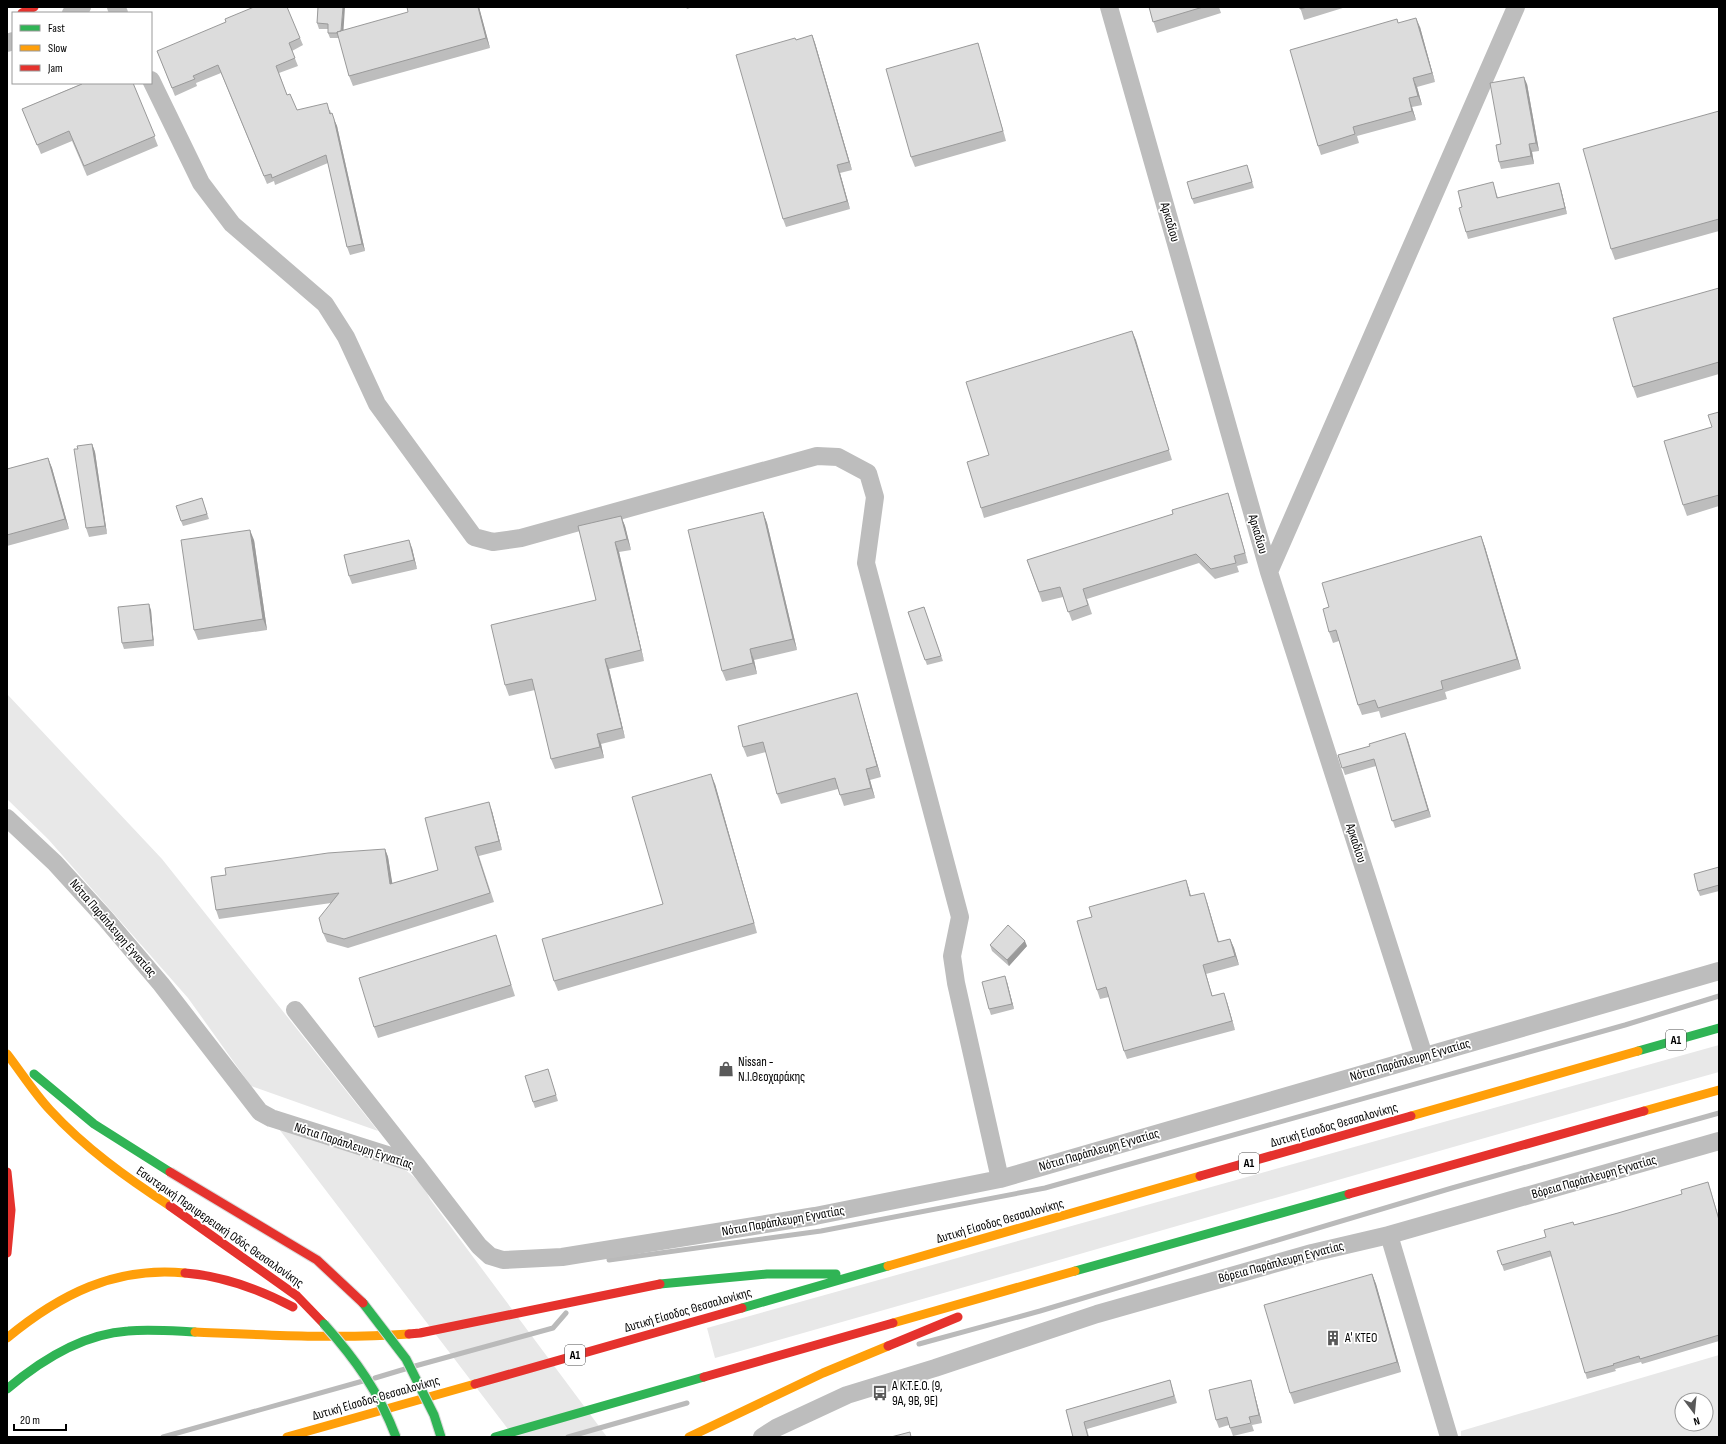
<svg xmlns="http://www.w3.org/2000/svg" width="1726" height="1444" font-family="'Sofia Sans Condensed',sans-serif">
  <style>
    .green { fill: #e8e8e8; fill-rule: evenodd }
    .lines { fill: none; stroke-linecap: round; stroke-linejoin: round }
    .stream { stroke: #bababa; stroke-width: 5 }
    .street { stroke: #bdbdbd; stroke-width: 18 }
    .fast { stroke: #30b455; stroke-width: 9 }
    .slow { stroke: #ff9f0a; stroke-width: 9 }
    .jam { stroke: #e5322d; stroke-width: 9 }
    .fast-bridge-casing { stroke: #dbdbdb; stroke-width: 11; stroke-linecap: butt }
    .jam-bridge-casing { stroke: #dbdbdb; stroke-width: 11; stroke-linecap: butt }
    .fast-bridge { stroke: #30b455; stroke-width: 9 }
    .jam-bridge { stroke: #e5322d; stroke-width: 9 }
    .wall { fill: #bdbdbd }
    .shaded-wall { fill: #9a9a9a }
    .building { fill: #dcdcdc; stroke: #9a9a9a }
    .labels { text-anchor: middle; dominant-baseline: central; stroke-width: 3.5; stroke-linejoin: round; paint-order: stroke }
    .shield { fill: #fff; stroke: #4c4c4c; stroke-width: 1 }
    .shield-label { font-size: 12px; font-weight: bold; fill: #000 }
    .street-label { font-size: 13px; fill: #000; stroke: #fff }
    .poi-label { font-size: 13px; fill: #000; stroke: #fff; text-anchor: start }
  </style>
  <rect width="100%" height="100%" fill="#fff"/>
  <!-- green -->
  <path class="green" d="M7,694L162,859L378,1131L251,1086L188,998L48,839L7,799Z
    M1719,1045V1072C1384,1165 1050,1264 715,1358L707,1328Z
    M279,1129L393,1162C409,1172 422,1181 430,1199L607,1437H514Z
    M1719,1355V1437H1461V1431ZM1682,1400H1706V1424H1682Z"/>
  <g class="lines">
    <!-- stream -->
    <path class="stream" d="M609,1260L821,1231L1045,1188L1625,1025L1719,996
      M919,1344L1040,1311L1452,1188L1719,1113
      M415,1366L553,1328L566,1313
      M375,1378L405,1369
      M163,1437L363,1381
      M568,1437L687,1403"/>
    <!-- street -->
    <path class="street" d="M116,7L119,13
      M1109,7L1269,572L1424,1056
      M71,13L82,7
      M7,43L13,41
      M151,80L201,183L232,224L325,304L346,337L377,404L474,537L493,542L521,538L817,456L838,457L868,473L875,497L866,563L960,917L952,956L956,983L1000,1179
      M1269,572L1516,7
      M7,818L55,863L105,918L161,984L260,1112L271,1118L416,1164L479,1246L490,1256L503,1260L562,1257L815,1216L1000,1179L1719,971
      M295,1010L416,1164
      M1389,1235L1449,1437
      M762,1437L776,1428L847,1395L935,1368L1097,1314L1312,1253L1389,1235L1719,1141"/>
    <!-- fast -->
    <path class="fast" d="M1638,1051L1719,1028
      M34,1074L94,1124L170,1172
      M1075,1271L1349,1194
      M660,1284L767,1274H836
      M742,1308L888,1266
      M7,1389C40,1361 83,1334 128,1331C150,1329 173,1331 195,1332
      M495,1437L704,1377"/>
    <!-- slow -->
    <path class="slow" d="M7,1054C21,1072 34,1093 50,1110C85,1148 127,1178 170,1206
      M1644,1111L1719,1090
      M1411,1116L1638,1051
      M888,1266L1200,1176
      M893,1323L1075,1271
      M195,1332C267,1335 338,1339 409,1334
      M7,1338C59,1295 115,1266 185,1273
      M287,1437L475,1384
      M689,1437L823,1373L888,1346"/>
    <!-- jam -->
    <path class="jam" d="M22,13L34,7
      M7,1172L11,1210L7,1253
      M1200,1176L1411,1116
      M1349,1194L1644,1111
      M170,1206L297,1296L324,1324
      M185,1273C223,1276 259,1289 293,1307
      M409,1334L420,1333L660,1284
      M888,1346L958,1317
      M704,1377L893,1323
      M475,1384L742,1308"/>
    <defs>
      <path id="fast-bridge" d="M363,1303L406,1359L434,1415L441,1437
        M324,1324C356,1360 379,1392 396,1437"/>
      <path id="jam-bridge" d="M170,1172L317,1260L363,1303"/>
    </defs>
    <!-- fast-bridge casing -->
    <use href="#fast-bridge" class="fast-bridge-casing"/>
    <!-- jam-bridge casing -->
    <use href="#jam-bridge" class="jam-bridge-casing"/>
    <!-- fast-bridge -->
    <use href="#fast-bridge" class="fast-bridge"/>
    <!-- jam-bridge -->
    <use href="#jam-bridge" class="jam-bridge"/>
  </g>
  <!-- wall -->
  <path class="wall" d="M318,7L344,30L479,7L490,48L353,86L349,76L339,38H330L328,33V29H319L317,23Z
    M686,7H693L687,9Z
    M1149,7H1219L1221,13L1157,33Z
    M1300,7H1346L1304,20Z
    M1398,23L1420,27L1435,82L1417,87L1422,105L1412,107L1416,120L1357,136L1359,143L1321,155L1318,146Z
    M812,35L815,43L852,170L840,173L850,209L786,227L783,219L796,40Z
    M300,38L303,45L292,51L298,66L279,73L287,95L297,110H330L331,113L337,126L365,251L350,255L347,247L328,163L275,185L274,181L267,184L221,73L196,83L197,86L175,96L157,51Z
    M981,53L1006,141L915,167L911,157Z
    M80,83H133L158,146L87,176L72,141L41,154L22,109L81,84Z
    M1527,84L1539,151L1532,152L1534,164L1501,169L1499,162L1501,144Z
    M1719,111V231L1615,260L1611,249Z
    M1249,171L1254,188L1194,204L1192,199Z
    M1495,189L1498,198L1561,189L1567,214L1468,239L1466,232L1462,207Z
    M1719,288V374L1637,398L1633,387Z
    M1132,331L1172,460L984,518L981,508L989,455Z
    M1719,412V506L1687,516L1683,505Z
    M92,444L95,452L107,534L89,537L86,528L78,449Z
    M48,458L52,468L69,529L7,546V469Z
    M202,498L209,519L183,526L181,521Z
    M1231,502L1248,563L1237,566L1239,572L1215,579L1199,563L1087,599L1092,614L1072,621L1063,597L1042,602L1027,560Z
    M763,512L767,523L797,650L754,660L757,674L726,681L722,671Z
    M621,516L625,526L631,550L619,552L644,661L609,669L625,738L601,744L604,758L555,769L551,759L535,690L509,696L505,685L596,600Z
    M1481,536L1485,547L1521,669L1445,692L1447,699L1381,718L1379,711L1362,715L1358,705L1339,641L1333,643L1329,632V607Z
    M254,540L267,630L198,640L194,630Z
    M412,548L417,569L352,584L349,576Z
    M924,607L943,661L927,665L908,612Z
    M151,610L154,646L124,649L122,643Z
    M857,693L860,704L881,777L870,780L875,798L844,806L838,789L781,804L777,794L766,752L747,757L743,747Z
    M1405,733L1431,817L1395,828L1376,766L1345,775L1338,755L1370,746Z
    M715,784L757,933L558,991L554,981L663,904Z
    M492,811L502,850L479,856L494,902L348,948L327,942L323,933L331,903L219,919L216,910L226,875L385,849L388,857L392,884L438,870Z
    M1719,867V891L1700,896L1698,891Z
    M1186,880L1191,896L1207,902L1219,942L1230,939L1234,948L1239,965L1206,974L1212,996L1227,1002L1235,1030L1127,1059L1124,1051L1109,997L1100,999L1097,990L1092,917Z
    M990,945L1027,946L1009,966L992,951Z
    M499,946L515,996L378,1038L374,1027Z
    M1007,982L1014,1009L991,1015L989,1009Z
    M548,1069L558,1101L535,1108L533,1102Z
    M1710,1188L1719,1218V1341L1642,1364L1641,1362L1615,1369L1616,1371L1587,1379L1552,1256L1504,1271L1502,1265L1546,1237L1574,1225Z
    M1372,1274L1376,1284L1401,1372L1294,1404L1290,1393Z
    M1170,1380L1177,1403L1087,1429L1089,1437H1073L1066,1410Z
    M1253,1388L1262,1423L1252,1425L1254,1431L1233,1436L1229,1425L1219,1428L1216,1420Z"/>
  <!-- shaded-wall -->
  <path class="shaded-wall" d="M343,7H345L343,38L341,33Z
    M478,7H479L490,48L486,38Z
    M1416,18L1420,27L1435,82L1432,73Z
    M812,35L815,43L852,170L849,162Z
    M978,43L981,53L1006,141L1003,131Z
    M1524,77L1527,84L1539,151L1536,143Z
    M1413,78L1417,87L1422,105L1418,96Z
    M1409,98L1412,107L1416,120L1412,111Z
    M334,119L337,126L365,251L362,244Z
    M1529,144L1532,152L1534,164L1531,156Z
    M837,165L840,173L850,209L847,201Z
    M1559,183L1561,189L1567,214L1565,208Z
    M1132,331L1136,340L1172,460L1169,450Z
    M92,444L95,452L107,534L105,526Z
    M48,458L52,468L69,529L65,519Z
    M1228,493L1231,502L1248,563L1245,553Z
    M763,512L767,523L797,650L793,639Z
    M621,516L625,526L631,550L627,539Z
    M250,530L254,540L267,630L263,619Z
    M1481,536L1485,547L1521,669L1517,659Z
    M409,540L412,548L417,569L414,560Z
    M615,542L619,552L644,661L641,650Z
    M149,604L151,610L154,646L153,640Z
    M750,649L754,660L757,674L753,663Z
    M605,659L609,669L625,738L622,728Z
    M857,693L860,704L881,777L877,766Z
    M1405,733L1408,740L1431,817L1428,810Z
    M597,734L601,744L604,758L600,747Z
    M866,769L870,780L875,798L871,788Z
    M711,774L715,784L757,933L754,923Z
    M489,802L492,811L502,850L499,841Z
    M385,849L388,857L394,893L390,884Z
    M1186,880L1189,889L1193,905L1190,896Z
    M1204,893L1207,902L1221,951L1218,942Z
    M1230,939L1234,948L1239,965L1235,956Z
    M1025,941L1027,946L1009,966L1007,960Z
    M1203,965L1206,974L1215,1005L1212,996Z
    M1005,976L1007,982L1014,1009L1012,1004Z
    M1224,993L1227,1002L1235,1030L1232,1021Z
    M1372,1274L1376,1284L1401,1372L1397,1362Z
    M1251,1380L1253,1388L1262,1423L1259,1415Z"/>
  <!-- building -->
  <path class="building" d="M254,7H287L300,38L289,43L295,58L276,66L287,95L290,94L297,110L327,103L330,114L332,113L334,119L362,244L347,247L326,155L272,178L271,174L264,176L218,65L193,76L195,79L172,88L157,51L226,22L225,19Z
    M318,7H343L341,31L337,32V33H328V24L317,23Z
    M407,7H478L486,38L349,76L337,32L408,12Z
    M1149,7H1203L1153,22Z
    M1300,7H1307L1300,9Z
    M1416,18L1432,73L1413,78L1418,96L1409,98L1412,111L1353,127L1355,134L1318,146L1290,50L1397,19L1398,23Z
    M812,35L849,162L837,165L847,201L783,219L736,55L795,38L796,40Z
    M978,43L1003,131L911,157L886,69Z
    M1524,77L1536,143L1529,144L1531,156L1499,162L1496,145L1501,144L1490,83Z
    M81,83H133L155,136L84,166L69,131L37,145L22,109L82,84Z
    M1719,111V219L1611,249L1583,149Z
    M1247,165L1252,182L1192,199L1187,182Z
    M1493,182L1497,198L1559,183L1565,208L1466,232L1459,208L1462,207L1458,191Z
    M1719,288V362L1633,387L1613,318Z
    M1132,331L1169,450L981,508L967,462L989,455L966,382Z
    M1719,412V495L1683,505L1664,441L1712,427L1708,415Z
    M92,444L105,526L86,528L74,449H78L77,446Z
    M48,458L65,519L7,535V469Z
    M1228,493L1245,553L1234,556L1236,563L1211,569L1196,554L1083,589L1088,605L1068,612L1060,587L1039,592L1027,560L1173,514L1172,510Z
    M202,498L207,514L181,521L176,506Z
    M763,512L793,639L750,649L753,663L722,671L688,530Z
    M621,516L627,539L615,542L641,650L605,659L622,728L597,734L600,747L551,759L532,679L505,685L491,625L596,600L578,526Z
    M250,530L263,619L194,630L181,540Z
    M1481,536L1517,659L1441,681L1443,689L1378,708L1375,700L1358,705L1336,630L1329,632L1323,609L1329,607L1322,583Z
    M409,540L414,560L349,576L344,555Z
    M149,604L153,640L122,643L118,607Z
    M924,607L941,656L925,660L908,612Z
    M857,693L877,766L866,769L871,788L840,795L835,778L777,794L763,742L743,747L738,726Z
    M1405,733L1428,810L1392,821L1374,759L1342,768L1338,755L1370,746L1369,744Z
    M711,774L754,923L554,981L542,939L663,904L632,797Z
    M489,802L499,841L475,847L490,893L344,939L323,933L319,918L339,893L216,910L211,877L226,875L225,868L328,853L385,849L390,884L438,870L425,818Z
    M1719,867V885L1698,891L1694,874Z
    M1186,880L1190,896L1204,893L1218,942L1230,939L1235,956L1203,965L1212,996L1224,993L1232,1021L1124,1051L1106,987L1097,990L1077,921L1092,917L1089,907Z
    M1008,925L1025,941L1007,960L990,945Z
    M496,935L511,985L374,1027L359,978Z
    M1005,976L1012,1004L989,1009L982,982Z
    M548,1069L556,1095L533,1102L525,1076Z
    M1708,1182L1719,1220V1335L1640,1359L1639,1356L1613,1364L1614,1365L1585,1373L1550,1251L1502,1265L1497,1251L1546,1237L1544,1230L1573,1222L1574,1225L1618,1213L1682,1194L1681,1190Z
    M1372,1274L1397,1362L1290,1393L1264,1305Z
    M1170,1380L1174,1396L1084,1422L1088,1437H1073L1066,1410Z
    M1251,1380L1259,1415L1249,1417L1251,1423L1230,1428L1227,1417L1216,1420L1209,1390Z
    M910,1432L911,1437H891Z"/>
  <!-- icons -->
  <defs>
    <symbol id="shop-bare" viewBox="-9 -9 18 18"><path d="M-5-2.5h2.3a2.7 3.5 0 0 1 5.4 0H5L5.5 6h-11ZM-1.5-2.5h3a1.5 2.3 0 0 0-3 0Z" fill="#595959" stroke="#fff" stroke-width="2.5" paint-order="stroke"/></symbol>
    <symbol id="building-bare" viewBox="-9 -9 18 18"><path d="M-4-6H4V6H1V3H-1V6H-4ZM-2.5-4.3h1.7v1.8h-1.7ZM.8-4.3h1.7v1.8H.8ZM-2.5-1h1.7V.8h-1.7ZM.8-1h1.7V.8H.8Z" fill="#595959" stroke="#fff" stroke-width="2.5" paint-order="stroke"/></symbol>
    <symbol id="bus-bare" viewBox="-9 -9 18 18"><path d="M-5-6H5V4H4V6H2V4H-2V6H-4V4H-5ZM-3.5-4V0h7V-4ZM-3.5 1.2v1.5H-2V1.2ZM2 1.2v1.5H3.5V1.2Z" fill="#595959" stroke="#fff" stroke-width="2.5" paint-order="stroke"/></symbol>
  </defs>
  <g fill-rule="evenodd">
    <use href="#shop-bare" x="715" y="1058" width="22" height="22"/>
    <use href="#building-bare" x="1322" y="1327" width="22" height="22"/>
    <use href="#bus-bare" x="869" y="1382" width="22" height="22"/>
  </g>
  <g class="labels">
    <!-- shield labels -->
    <g class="shield">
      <rect x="1666" y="1030" width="20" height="20" rx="3"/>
      <rect x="1239" y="1153" width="20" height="20" rx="3"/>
      <rect x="565" y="1345" width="20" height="20" rx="3"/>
    </g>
    <g class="shield-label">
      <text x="1676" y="1040">Α1</text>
      <text x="1249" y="1163">Α1</text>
      <text x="575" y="1355">Α1</text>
    </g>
    <!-- street labels -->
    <g class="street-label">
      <text transform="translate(1170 222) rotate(74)">Αρκαδίου</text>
      <text transform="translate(1258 534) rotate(74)">Αρκαδίου</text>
      <text transform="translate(1356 843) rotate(72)">Αρκαδίου</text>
      <text transform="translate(113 928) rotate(49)">Νότια Παράπλευρη Εγνατίας</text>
      <text transform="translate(1410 1060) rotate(-16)">Νότια Παράπλευρη Εγνατίας</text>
      <text transform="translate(1334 1125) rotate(-16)">Δυτική Είσοδος Θεσσαλονίκης</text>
      <text transform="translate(354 1146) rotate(18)">Νότια Παράπλευρη Εγνατίας</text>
      <text transform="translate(1099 1150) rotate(-16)">Νότια Παράπλευρη Εγνατίας</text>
      <text transform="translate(1594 1177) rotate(-16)">Βόρεια Παράπλευρη Εγνατίας</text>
      <text transform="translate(783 1221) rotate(-10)">Νότια Παράπλευρη Εγνατίας</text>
      <text transform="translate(1000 1221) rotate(-16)">Δυτική Είσοδος Θεσσαλονίκης</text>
      <text transform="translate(220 1227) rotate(35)">Εσωτερική Περιφερειακή Οδός Θεσσαλονίκης</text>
      <text transform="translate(1281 1262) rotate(-15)">Βόρεια Παράπλευρη Εγνατίας</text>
      <text transform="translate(688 1310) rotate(-16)">Δυτική Είσοδος Θεσσαλονίκης</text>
      <text transform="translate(376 1398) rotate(-16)">Δυτική Είσοδος Θεσσαλονίκης</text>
    </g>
    <!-- poi labels -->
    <g class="poi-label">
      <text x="738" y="1062">Nissan -<tspan x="738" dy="15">Ν.Ι.Θεοχαράκης</tspan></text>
      <text x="1345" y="1338">Α' ΚΤΕΟ</text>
      <text x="892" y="1386">Α Κ.Τ.Ε.Ο. (9,<tspan x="892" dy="15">9Α, 9Β, 9Ε)</tspan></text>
    </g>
  </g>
  <!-- border -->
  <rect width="1726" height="1444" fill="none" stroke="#000000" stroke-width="16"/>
  <!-- legend -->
  <rect x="12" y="12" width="140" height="72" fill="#ffffff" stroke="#999999"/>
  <rect x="20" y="25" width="20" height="6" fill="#30b455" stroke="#999999"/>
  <text x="48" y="32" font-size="12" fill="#000000">Fast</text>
  <rect x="20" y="45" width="20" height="6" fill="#ff9f0a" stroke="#999999"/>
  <text x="48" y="52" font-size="12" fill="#000000">Slow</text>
  <rect x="20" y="65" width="20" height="6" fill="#e5322d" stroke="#999999"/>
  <text x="48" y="72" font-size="12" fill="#000000">Jam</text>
  <!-- north arrow -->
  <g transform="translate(1694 1412) rotate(164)"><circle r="19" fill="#ffffff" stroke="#999999"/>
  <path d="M0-3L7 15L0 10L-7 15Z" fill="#595959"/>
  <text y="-6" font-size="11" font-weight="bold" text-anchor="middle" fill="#000000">N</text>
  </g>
  <!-- scale -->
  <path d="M14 1424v6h52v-6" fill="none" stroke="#000000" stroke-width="2"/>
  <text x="20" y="1424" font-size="12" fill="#000000" stroke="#ffffff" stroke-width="3" paint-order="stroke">20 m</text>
</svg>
